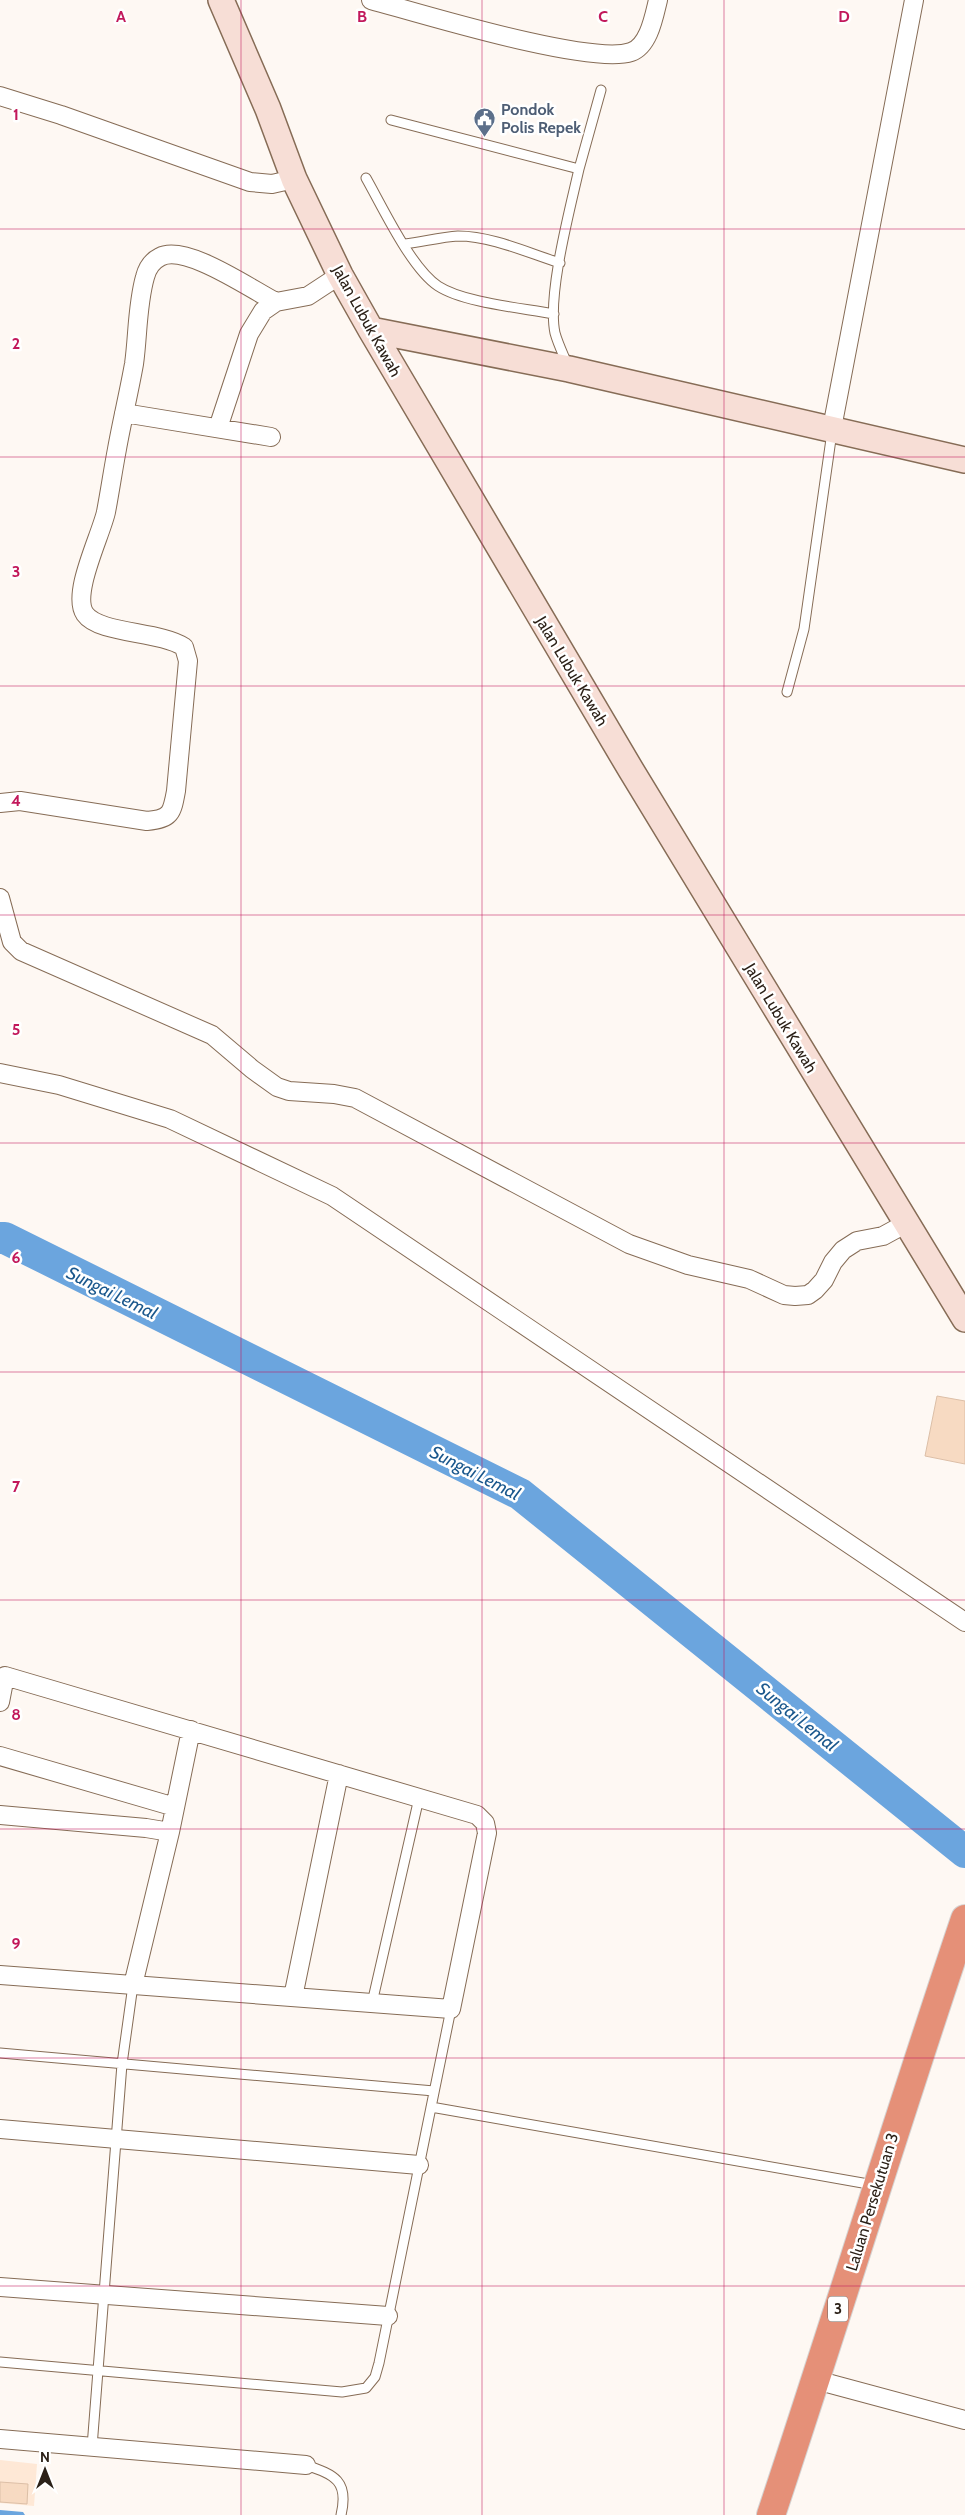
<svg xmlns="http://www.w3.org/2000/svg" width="965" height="2515" font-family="Cabin,sans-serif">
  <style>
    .built { fill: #fee8d6 }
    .water { fill: #6ba5de }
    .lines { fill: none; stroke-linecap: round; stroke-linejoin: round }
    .river { stroke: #6ba5de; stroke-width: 32 }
    .building { fill: #f7dac2; stroke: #dcbfa7 }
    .lane-casing { stroke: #866c56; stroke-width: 11 }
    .street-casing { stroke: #866c56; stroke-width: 20 }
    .secondary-casing { stroke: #866c56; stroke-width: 28 }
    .highway-casing { stroke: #d5d2d1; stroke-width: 30 }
    .lane { stroke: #fff; stroke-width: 9 }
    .street { stroke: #fff; stroke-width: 18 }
    .secondary { stroke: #f7ded6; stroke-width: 25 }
    .highway { stroke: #e59078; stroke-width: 28 }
    .grid { fill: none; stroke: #c2185b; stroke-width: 1; stroke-opacity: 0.55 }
    .labels { text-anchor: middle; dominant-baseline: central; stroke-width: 5; stroke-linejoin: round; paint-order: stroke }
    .shield { fill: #fff; stroke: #6b635d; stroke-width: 1 }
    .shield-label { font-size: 15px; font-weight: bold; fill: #2b2017 }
    .service-label { font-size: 16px; font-weight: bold; fill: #4e5e75; stroke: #fff; text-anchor: start }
    .street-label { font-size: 16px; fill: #2b2017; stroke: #fff }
    .water-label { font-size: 18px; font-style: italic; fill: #1b588d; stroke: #fff }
    .grid-label { font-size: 16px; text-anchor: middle; font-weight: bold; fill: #c2185b; stroke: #fff; stroke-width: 5; stroke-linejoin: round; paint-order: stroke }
  </style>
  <rect width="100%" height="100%" fill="#fef8f3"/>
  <!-- built -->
  <path class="built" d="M0,2460L37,2464L34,2506L0,2503Z"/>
  <!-- water -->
  <path class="water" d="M0,2510L23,2512L25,2515H0Z"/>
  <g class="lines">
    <!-- river -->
    <path class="river" d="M0,1238H5L520,1494L965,1852"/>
  </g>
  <!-- building -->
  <path class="building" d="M937,1396L965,1401V1464L925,1456Z
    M0,2482L28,2484L27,2504L0,2502Z"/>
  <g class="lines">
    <defs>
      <path id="lane" d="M391,120L579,169C570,209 547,295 555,333C558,344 564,356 568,366
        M579,169L601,90
        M366,178C383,208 411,268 438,286C464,303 523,308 554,314
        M405,244C422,242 441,237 458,236C492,236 528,253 560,263
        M787,692L804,629L832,432
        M372,2003L419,1798
        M0,2053L434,2091
        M431,2107L874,2185
        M0,2362L342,2392L366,2388L375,2377L379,2363L451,2009
        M92,2447L122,2064L133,1985
        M306,2465C335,2475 349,2481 341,2515"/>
      <path id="street" d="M371,0C419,13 591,66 631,52C649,46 654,16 658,0
        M0,96L61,115L250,182L272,184L294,179
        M124,413L271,437
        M218,428L249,334L263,311L276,302L308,296L340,275
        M832,428L914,0
        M0,803L20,801L147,821C171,819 172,813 176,791L188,661L184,647C160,631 99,634 85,614C71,594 101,535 106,512C110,491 113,470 117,449C122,421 129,392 134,364C138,336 137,305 145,277C147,269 152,261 160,257C185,243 252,290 276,302
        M0,898L12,942L21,951L212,1035L252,1069L277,1087L289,1091L334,1094L355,1098L629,1244L688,1265L749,1279L784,1295L795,1296L808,1295L815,1290L824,1280L833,1262L843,1250L857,1241L883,1236L905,1224
        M0,1073L59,1085L170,1119L332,1196L965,1622
        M0,1702L5,1676L477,1815L485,1823L487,1833L451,2009L0,1975
        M0,1756L175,1807
        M0,1815L146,1828L170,1832
        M133,1985L170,1832L191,1730
        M293,1997L339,1774
        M0,2129L419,2165
        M0,2287L388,2316
        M816,2380L965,2420
        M0,2439L306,2465"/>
      <path id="secondary" d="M221,0L268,109L294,179L340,275L371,330L631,770L965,1319
        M371,330L569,369L965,460"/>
      <path id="highway" d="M771,2515C837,2317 898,2117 965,1919"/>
    </defs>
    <!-- lane casing -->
    <use href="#lane" class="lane-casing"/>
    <!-- street casing -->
    <use href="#street" class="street-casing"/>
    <!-- secondary casing -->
    <use href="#secondary" class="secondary-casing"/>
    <!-- highway casing -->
    <use href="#highway" class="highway-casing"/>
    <!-- lane -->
    <use href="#lane" class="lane"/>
    <!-- street -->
    <use href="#street" class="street"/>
    <!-- secondary -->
    <use href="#secondary" class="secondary"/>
    <!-- highway -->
    <use href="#highway" class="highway"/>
  </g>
  <!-- grid -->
  <path class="grid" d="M241,0V2515M482,0V2515M724,0V2515M0,229H965M0,457H965M0,686H965M0,915H965M0,1143H965M0,1372H965M0,1600H965M0,1829H965M0,2058H965M0,2286H965"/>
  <!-- icons -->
  <defs>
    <symbol id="civic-pin" viewBox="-11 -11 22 30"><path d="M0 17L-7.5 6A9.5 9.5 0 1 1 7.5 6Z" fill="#5c6f8a" stroke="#fff"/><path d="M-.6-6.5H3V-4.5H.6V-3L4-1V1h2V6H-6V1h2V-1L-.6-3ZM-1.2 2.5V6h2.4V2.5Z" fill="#fff"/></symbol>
  </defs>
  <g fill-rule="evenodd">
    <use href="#civic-pin" x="472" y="106" width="25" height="34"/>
  </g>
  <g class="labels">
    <!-- shield labels -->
    <rect class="shield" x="828" y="2296.5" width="20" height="25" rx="4"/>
    <g class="shield-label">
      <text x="838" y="2309">3</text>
    </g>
    <!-- service labels -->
    <g class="service-label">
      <text x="501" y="109">Pondok<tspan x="501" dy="18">Polis Repek</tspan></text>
    </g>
    <!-- street labels -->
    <g class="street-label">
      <text transform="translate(367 321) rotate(61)">Jalan Lubuk Kawah</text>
      <text transform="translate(572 671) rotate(59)">Jalan Lubuk Kawah</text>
      <text transform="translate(781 1018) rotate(59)">Jalan Lubuk Kawah</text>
      <text transform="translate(872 2202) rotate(-73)">Laluan Persekutuan 3</text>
    </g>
    <!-- water labels -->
    <g class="water-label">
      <text transform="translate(112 1293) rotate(26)">Sungai Lemal</text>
      <text transform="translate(475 1473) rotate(27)">Sungai Lemal</text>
      <text transform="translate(797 1717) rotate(39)">Sungai Lemal</text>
    </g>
  </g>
  <g class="grid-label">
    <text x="121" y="22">A</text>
    <text x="362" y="22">B</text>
    <text x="603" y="22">C</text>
    <text x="844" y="22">D</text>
    <text x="16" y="120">1</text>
    <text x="16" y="349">2</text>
    <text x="16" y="577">3</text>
    <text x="16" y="806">4</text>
    <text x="16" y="1035">5</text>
    <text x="16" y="1263">6</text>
    <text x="16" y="1492">7</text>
    <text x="16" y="1720">8</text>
    <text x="16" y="1949">9</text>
  </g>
  <!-- north arrow -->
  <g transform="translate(45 2470)" stroke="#ffffff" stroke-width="4" paint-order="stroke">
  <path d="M0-4L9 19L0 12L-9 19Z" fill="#2b2017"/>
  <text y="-8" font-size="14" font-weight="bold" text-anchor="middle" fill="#2b2017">N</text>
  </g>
</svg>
